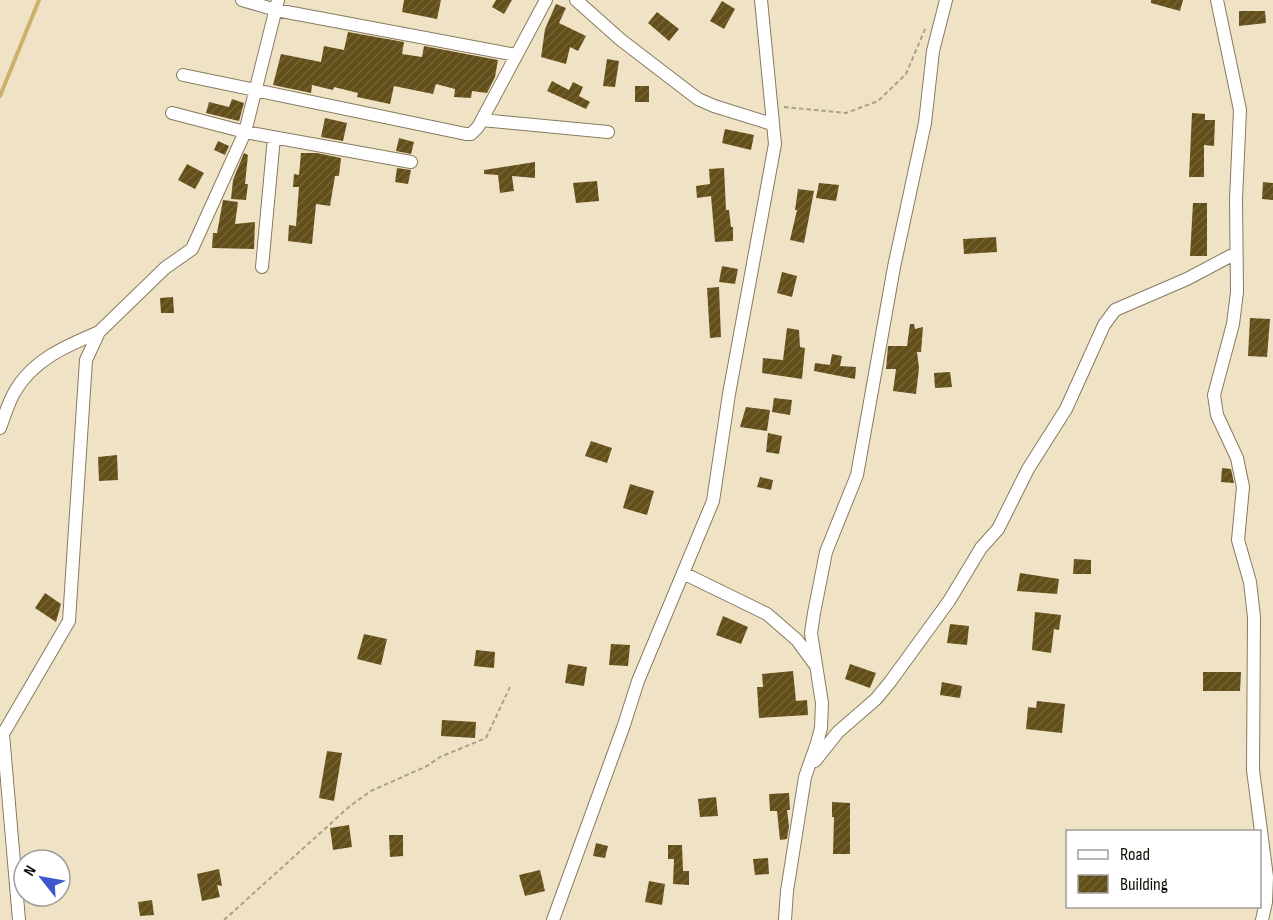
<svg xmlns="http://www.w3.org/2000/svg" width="1273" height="920" font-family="'Sofia Sans Condensed',sans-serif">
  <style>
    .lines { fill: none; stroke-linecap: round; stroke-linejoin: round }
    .stream { stroke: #ccb16b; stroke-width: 4 }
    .building { fill: url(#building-hatch) }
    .street-casing { stroke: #867b60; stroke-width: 14 }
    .path { stroke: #aa9f88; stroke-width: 2; stroke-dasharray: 4.5 3; stroke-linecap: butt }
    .street { stroke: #fff; stroke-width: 12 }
  </style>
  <defs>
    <pattern id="building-hatch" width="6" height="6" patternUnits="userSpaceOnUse" patternTransform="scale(1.5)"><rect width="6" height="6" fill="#634f19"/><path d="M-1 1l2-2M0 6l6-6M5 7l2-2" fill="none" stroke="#746438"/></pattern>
  </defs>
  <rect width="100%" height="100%" fill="#f0e3c5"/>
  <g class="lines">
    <!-- stream -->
    <path class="stream" d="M0,96L39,0"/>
  </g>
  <!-- building -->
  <path class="building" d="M404,0H441L437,19L402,12Z
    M496,0H512L504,14L492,7Z
    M1151,0H1183L1180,11L1151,3Z
    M722,1L735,9L724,29L710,21Z
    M556,4L566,8L559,23L586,36L578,51L570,47L566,64L541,57L545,29Z
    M1239,11H1265L1266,23L1239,26Z
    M657,12L679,29L669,41L648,23Z
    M348,32L404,42L402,54L422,57L424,46L498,60L495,77L487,93L472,91L471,98L454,97L455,89L436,84L433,94L394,86L390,104L357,97L358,93L334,87L333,90L312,85L311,93L273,85L281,54L321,62L324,46L344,50Z
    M607,59L619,61L615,87L603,86Z
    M552,81L569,90L573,82L583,87L579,96L590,102L586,109L547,91Z
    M635,86H649V102H635Z
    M232,99L244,103L239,121L206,113L209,102L229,107Z
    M1192,113L1205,114V120H1215L1214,146L1204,145V177H1189Z
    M325,118L347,123L343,141L321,137Z
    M725,129L754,135L751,150L722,143Z
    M399,138L414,142L411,154L396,151Z
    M218,141L229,146L225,155L214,150Z
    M244,153L248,155L245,184H248L246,200L231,199L233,180Z
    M301,153H317L341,158L339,176H335L330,206L316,204L312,244L288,241L289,225L296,226L299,187H293L294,174L299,175Z
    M535,162V178L512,176L514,191L500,193L498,175L484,174V170Z
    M187,164L204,173L195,189L178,180Z
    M397,168L411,170L408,184L395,182Z
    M724,168L726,210H729L731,227H733V241L715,242L711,196L697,198L696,186L710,184L709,169Z
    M597,181L599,201L576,203L573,183Z
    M1263,182L1273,183V200L1262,199Z
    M819,183L839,185L836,201L816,198Z
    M798,189L814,191L804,243L790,240L797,210H795Z
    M223,200L238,202L235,224L255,222L254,249L212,248L213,233H217Z
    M1193,203H1207V256H1190Z
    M996,237L997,252L964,254L963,239Z
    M722,266L738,269L735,284L719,282Z
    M782,272L797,276L792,297L777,293Z
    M719,287L721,337L710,338L707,288Z
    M173,297L174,313H161L160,298Z
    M1250,318L1270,319L1267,357L1248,356Z
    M910,324H914L915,329L923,327L921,352H917L919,368L916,394L893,391L896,369H886L888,346H907Z
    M787,328L799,330L800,347L805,348L802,379L762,373L763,358L783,360Z
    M832,354L842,356L840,366L856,367L855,379L814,371L815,363L830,365Z
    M950,372L952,387L935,388L934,373Z
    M774,398L792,400L790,415L772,412Z
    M746,407L770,410L767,431L740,427Z
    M768,433L782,436L779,454L766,452Z
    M591,441L612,448L607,463L585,456Z
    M117,455L118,480L99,481L98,457Z
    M1222,468L1231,469L1234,483L1221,482Z
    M760,477L773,480L771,490L757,487Z
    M630,484L654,491L647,515L623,508Z
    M1074,559L1091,560V574H1073Z
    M1020,573L1059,579L1057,594L1017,591Z
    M45,593L61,604L56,622L35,608Z
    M1035,612L1061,615L1059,630L1054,629L1051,653L1032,650Z
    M723,616L748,627L741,644L716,635Z
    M950,624L969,626L967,645L947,643Z
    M364,634L387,639L381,665L357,659Z
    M611,644L630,645L628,666L609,665Z
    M476,650L495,652L494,668L474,666Z
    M568,664L587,667L584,686L565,683Z
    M850,664L876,673L870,688L845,679Z
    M793,671L796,701L807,700L808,715L759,718L757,687H763L762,674Z
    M1203,672H1241L1240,691H1203Z
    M942,682L962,686L960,698L940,695Z
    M1037,701L1065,704L1062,733L1026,729L1028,707L1036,708Z
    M442,720L476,722L475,738L441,736Z
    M327,751L342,753L334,801L319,798Z
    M789,793L790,810H787L789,826L787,839L780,840L777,811H770L769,794Z
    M716,797L718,816L700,817L698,799Z
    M832,802L850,803V854H833L834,817H832Z
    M349,825L352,847L333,850L330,828Z
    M389,835H403V856L390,857Z
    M596,843L608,846L605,858L593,856Z
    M668,845H682L683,871H689V885L673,884L674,859H668Z
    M768,858L769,874L755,875L753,859Z
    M219,869L222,886L217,885L220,897L202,901L197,874Z
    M540,870L545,891L525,896L519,875Z
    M649,881L665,884L662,905L645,902Z
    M152,900L154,915L140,916L138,902Z"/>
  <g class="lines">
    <defs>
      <path id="street" d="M242,0L276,10L516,55
        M576,0L621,40L698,99L714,106L772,124
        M1217,0L1240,110L1236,199L1237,292L1233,324L1214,395L1217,415L1237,458L1243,487L1238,540L1250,582L1254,617L1253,770L1267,877L1266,902L1262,920
        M183,75L466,134H471L478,127L546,0
        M172,113L245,132L411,162
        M482,120L608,132
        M262,267L274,137
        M0,428C4,417 8,404 14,393C32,360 66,346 99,332
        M685,574L767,614L797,640L816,666
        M815,761L838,732L876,699L890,682L949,601L981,548L998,529L1028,469L1066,409L1104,325L1115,310L1187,279L1236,253
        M19,920L3,734L69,621L86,360L99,332L165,268L192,249L245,132L278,0
        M553,920L624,725L638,681L713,501L729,394L775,144L761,0
        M785,920L787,891L805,777L817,743L821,728L822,703L811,633L814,613L826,552L857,475L894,267L925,123L933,51L946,0"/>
    </defs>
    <!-- street casing -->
    <use href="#street" class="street-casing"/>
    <!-- path -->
    <path class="path" d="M784,107L846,113L878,101L906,74L925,29
      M224,920L350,806L371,791L427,766L440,757L486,738L510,687"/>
    <!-- street -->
    <use href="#street" class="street"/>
  </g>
  <!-- legend -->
  <rect x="1066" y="830" width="195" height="78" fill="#ffffff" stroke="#a09e9b" stroke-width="1.5"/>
  <rect x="1078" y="850" width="30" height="9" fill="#ffffff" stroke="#a09e9b" stroke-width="1.5"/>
  <text x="1120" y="860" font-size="18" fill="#110d04">Road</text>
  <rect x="1078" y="875" width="30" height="18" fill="url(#building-hatch)" stroke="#a09e9b" stroke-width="1.5"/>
  <text x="1120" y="890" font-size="18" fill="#110d04">Building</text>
  <!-- north arrow -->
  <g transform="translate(42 878) rotate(301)"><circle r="28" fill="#ffffff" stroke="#a09e9b" stroke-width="1.5"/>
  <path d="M0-4.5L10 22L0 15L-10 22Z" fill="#3d59cc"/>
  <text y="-9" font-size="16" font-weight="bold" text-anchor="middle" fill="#110d04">N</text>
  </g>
</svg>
